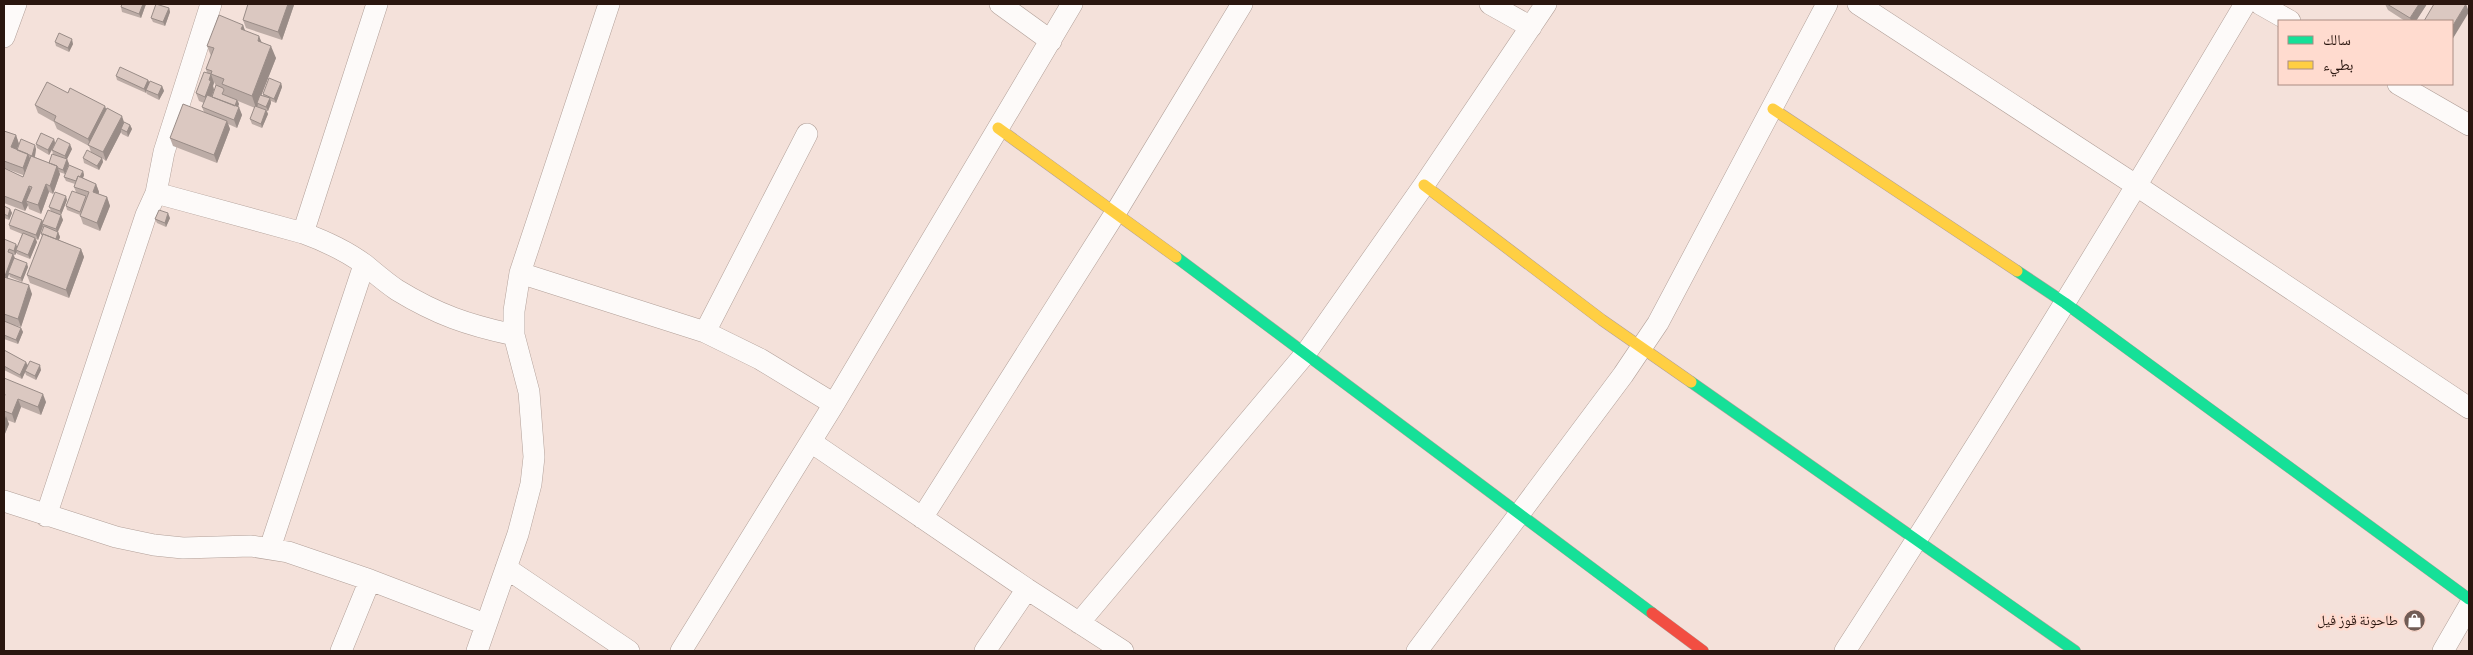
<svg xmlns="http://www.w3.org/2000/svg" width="2473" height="655" font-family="Bitter,'Noto Naskh Arabic',serif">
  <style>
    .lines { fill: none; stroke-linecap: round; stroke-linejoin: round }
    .street-casing { stroke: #b2a099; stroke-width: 22 }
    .fast-casing { stroke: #b2a099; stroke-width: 12 }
    .slow-casing { stroke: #b2a099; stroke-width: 12 }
    .jam-casing { stroke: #b2a099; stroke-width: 12 }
    .street { stroke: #fdfaf9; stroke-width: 21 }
    .fast { stroke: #16e098; stroke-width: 11 }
    .slow { stroke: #ffcf43; stroke-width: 11 }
    .jam { stroke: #f24e42; stroke-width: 11 }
    .wall { fill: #bcaca6; fill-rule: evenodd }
    .shaded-wall { fill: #998c87 }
    .building { fill: #dbc8c1; stroke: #998c87 }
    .labels { text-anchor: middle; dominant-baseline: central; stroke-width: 5; stroke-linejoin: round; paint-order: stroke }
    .poi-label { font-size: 14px; fill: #2a160f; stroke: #ffdbcf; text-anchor: end }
  </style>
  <rect width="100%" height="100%" fill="#f4e1da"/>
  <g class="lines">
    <defs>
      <path id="street" d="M1000,4L1051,41
        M1490,4L1531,27
        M1858,4L2137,186L2469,408
        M2260,4L2290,21
        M4,37L16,4
        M2398,84L2469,125
        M156,193L303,233C325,241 345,250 364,264C375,273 385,282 397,290C438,315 468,325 514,335
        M303,233L377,4
        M520,273L705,332L760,359L834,404
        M705,332L807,134
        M811,442L1027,589L1123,651
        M4,501L116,537L154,545L183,548L251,546L288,552L370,580L485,624
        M46,516L146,215L156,193L164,152L211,4
        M922,518L1116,212L1242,4
        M270,548L364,265
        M506,568L629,651
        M1079,623L1306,353L1424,185L1546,4
        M341,651L370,580
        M477,651L518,534L531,484L534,457L529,392L514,335V311L520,273L609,4
        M681,651L834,404L1072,4
        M985,651L1027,589
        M1417,651L1623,375L1658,323L1827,4
        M1845,651C1983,438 2116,222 2245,4
        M2443,651L2469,606"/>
      <path id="fast" d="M1176,257L1652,613
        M2017,271L2065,303L2469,599
        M1691,382L2075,651"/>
      <path id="slow" d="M1773,109L2017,271
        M998,128L1176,257
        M1424,185L1602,320L1691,382"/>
      <path id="jam" d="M1652,613L1703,651"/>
    </defs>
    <!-- street casing -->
    <use href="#street" class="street-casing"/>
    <!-- fast casing -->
    <use href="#fast" class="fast-casing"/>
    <!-- slow casing -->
    <use href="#slow" class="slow-casing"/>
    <!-- jam casing -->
    <use href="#jam" class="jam-casing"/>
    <!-- street -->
    <use href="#street" class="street"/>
    <!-- fast -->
    <use href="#fast" class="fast"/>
    <!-- slow -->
    <use href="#slow" class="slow"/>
    <!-- jam -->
    <use href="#jam" class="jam"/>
  </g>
  <!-- wall -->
  <path class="wall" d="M122,4H146L141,18L122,12L121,7Z
    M2385,4H2427L2416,21H2405L2388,10Z
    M294,5L282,40L246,28L243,20Z
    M169,8L170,12L165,26L153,22L151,18Z
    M243,25L245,31L262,43L276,58L261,95L263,96V94L281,83L282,87L276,103L271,101V103L268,111H267L268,114L262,128L252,124L250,119L255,108L238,101L239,104L238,107L242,115L237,128L228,124L230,129L217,163L173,146L170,138L204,112L202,107L204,103L199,101L196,93L207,73L206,69L211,56L207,46ZM214,82L216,86L212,97L214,90L213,86Z
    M55,42L73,44L69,52L56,46Z
    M116,76L148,80L149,82L162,86L164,91L159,100L147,94L146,92V93L117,80Z
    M68,93L106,110L124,122L130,125L132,129L128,137L122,134L121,132L106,161L102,158L103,162L99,170L84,163L83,158L91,152L89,146L57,129L54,122L38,113L35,105Z
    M4,131L16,135L19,144L16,150L36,149L35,157L49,163L53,154L52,150L49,155L37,148L36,144L54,139L55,143L72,149L67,159L69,164L65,174L59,172L60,174L53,194L49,192L41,214L29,209L28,205L25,211L4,203V168L23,177V175L4,168Z
    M83,171L84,175L83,178L96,184L99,192V194L107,197L110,206L100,231L83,224L80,215L67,210L66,206L76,192L74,187L75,184L66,181L64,177Z
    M67,200L61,215L63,220L58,232L60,237L59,240L81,249L84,257L69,298L30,283L27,275L42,236L41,234L43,227V226L38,240L36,239L37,242L30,259L17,254V252L15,255H14L15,258L28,267L22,282L10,277L9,274L7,278L32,294L21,327L14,325L21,328L23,332L18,344L4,339V239L17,247L22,234L10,229L9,225L42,220L43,222L51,211L49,207Z
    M4,206L10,209L12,213L9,220L4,218Z
    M170,218L166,227L157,223L155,219Z
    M4,350L28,365L41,370L36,380L26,375L25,372L22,379L4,370Z
    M4,378L46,402L41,415L21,407L15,423L7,420L9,424L4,436Z"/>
  <!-- shaded-wall -->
  <path class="shaded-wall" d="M143,4H146L141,18L139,14Z
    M288,4H293L294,5L282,40L278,32Z
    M2419,4H2427L2416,21H2411L2410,18Z
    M2466,4L2469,12L2452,40V27Z
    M169,8L170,12L165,26L163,22Z
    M243,25L247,36L241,29Z
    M259,36L264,48L258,41Z
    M72,39L73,44L69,52L68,48Z
    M271,46L276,58L258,104L257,103L258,105L256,108L252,96Z
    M211,74L214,83L213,86L214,90L208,105L205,97L209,80Z
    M148,80L150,84L146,90V93L144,89Z
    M281,83L282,87L276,103L274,99Z
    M162,86L164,91L159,100L158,95Z
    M270,98L271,103L268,111L266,107Z
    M237,100L239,104L236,111L234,107Z
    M105,106L108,114L91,147L88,139Z
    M239,107L242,115L237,128L234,120Z
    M266,110L268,114L262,128L261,124Z
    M122,116L125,125L121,129V132L106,161L103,152Z
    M227,121L230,129L217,163L214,155Z
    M130,125L132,129L128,137L127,132Z
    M16,135L19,144L14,156L11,147Z
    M54,139L55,143L49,155L48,150Z
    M70,144L72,149L66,161L65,156Z
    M35,145L36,149L34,161L32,156Z
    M28,154L32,163L26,177L23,168Z
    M102,158L103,162L99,170L97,166Z
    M67,159L69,164L65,174L63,170Z
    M57,166L60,174L53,194L50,186Z
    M83,171L84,175L80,186L78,182Z
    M46,184L49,192L41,214L38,205Z
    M96,184L99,192L96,200L93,192Z
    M29,186L32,194L26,201L28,205L25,211L22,203Z
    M66,196L67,200L61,215L60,211Z
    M107,197L110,206L100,231L97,223Z
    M10,209L12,213L9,220L8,216Z
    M168,213L170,218L166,227L165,223Z
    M61,215L63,220L57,233L56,229Z
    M42,220L44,224H42L43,226L38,240L36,235Z
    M58,232L60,237L57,244L56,239Z
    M35,238L37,242L30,259L28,255Z
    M16,244L18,249L16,250L17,252L15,255L14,251Z
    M81,249L84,257L69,298L66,290Z
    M13,254L15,259L8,273L9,274L7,280L5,276Z
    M27,263L28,267L22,282L21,278Z
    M29,285L32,294L21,327L18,319Z
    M21,328L23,332L18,344L16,340Z
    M26,362L28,366L22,379L20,375Z
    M40,365L41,370L36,380L35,376Z
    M43,394L46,402L41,415L38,407Z
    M18,399L21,407L15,423L12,414Z
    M6,416L9,424L4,436V421Z"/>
  <!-- building -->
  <path class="building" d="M122,4H143L139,14L121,7Z
    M156,4L169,8L163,22L151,18Z
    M248,4H288L278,32L243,20Z
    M2387,4H2419L2410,18Z
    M2434,4H2466L2452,27V21H2424Z
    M219,15L243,25L241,29L259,36L258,41L271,46L252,96L222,84L224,79L211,74L212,71L206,69L214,48L207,46Z
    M59,33L72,39L68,48L55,42Z
    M120,67L148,80L144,89L116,76Z
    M204,72L211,74L209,80L211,81L205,97L196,93Z
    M269,78L281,83L274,99L263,94Z
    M150,81L162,86L158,95L146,90Z
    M47,82L68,93L70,88L105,106L88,139L54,121L56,116L35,105Z
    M216,85L223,88L224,90L222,94L237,100L235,106L212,97Z
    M207,95L239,107L234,120L202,107Z
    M260,95L270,98L266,107L257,103Z
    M183,104L227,121L214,155L170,138Z
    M255,106L266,110L261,124L250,119Z
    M107,108L122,116L103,152L88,145Z
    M124,122L130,125L127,132L121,129Z
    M4,131L16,135L11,147L28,154L23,168L4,161Z
    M41,133L54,139L48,150L36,144Z
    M58,138L70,144L65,156L52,150Z
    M21,139L35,145L32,156L17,150Z
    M87,150L102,158L97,166L83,158Z
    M52,154L67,159L63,170L58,168L57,166L49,163Z
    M31,156L57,166L50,186L46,184L38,205L26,201L32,187L29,186L22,203L4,196V168L23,177Z
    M69,165L83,171L80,177L78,176L76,181L64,177Z
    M78,176L96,184L93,192L107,197L97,223L80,216L89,192L74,187Z
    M72,191L86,196L80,212L66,206Z
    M55,192L66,196L60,211L49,207Z
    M4,206L10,209L8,216L4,214Z
    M15,209L42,220L36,235L9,225Z
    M48,210L61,215L56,229L42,224Z
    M159,210L168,213L165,223L155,219Z
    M44,226L58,232L56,239L43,234H41Z
    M23,233L35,238L28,255L16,250Z
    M43,234L81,249L66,290L27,275Z
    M4,239L16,244L14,251L9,249L8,252L13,254L5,276L4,275Z
    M14,258L27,263L21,278L8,273Z
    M4,277L29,285L18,319L4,314Z
    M4,321L21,328L16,340L4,335Z
    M4,350L26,362L20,375L4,366Z
    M30,361L40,365L35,376L25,371Z
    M4,378L43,394L38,407L18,399L12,414L4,411V399L5,394H4Z"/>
  <!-- icons -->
  <defs>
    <symbol id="shop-disc" viewBox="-11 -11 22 22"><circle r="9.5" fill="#715d56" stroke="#ffdbcf"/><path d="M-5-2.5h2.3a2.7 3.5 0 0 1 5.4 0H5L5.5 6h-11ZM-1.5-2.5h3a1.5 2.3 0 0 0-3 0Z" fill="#fff"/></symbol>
  </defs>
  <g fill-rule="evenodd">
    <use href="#shop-disc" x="2402" y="608" width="25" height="25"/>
  </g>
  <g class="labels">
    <!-- poi labels -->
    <g class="poi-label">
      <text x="2398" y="620">طاحونة قوز فيل</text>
    </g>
  </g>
  <!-- border -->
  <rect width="2473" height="655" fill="none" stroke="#2a160f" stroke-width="10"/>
  <!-- legend -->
  <rect x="2278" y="20" width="175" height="65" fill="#ffdbcf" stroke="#aa8c82"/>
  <rect x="2288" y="36" width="25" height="8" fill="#16e098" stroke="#aa8c82"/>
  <text x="2323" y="45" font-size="15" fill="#2a160f">سالك</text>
  <rect x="2288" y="61" width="25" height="8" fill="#ffcf43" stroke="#aa8c82"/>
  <text x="2323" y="70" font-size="15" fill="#2a160f">بطيء</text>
</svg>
